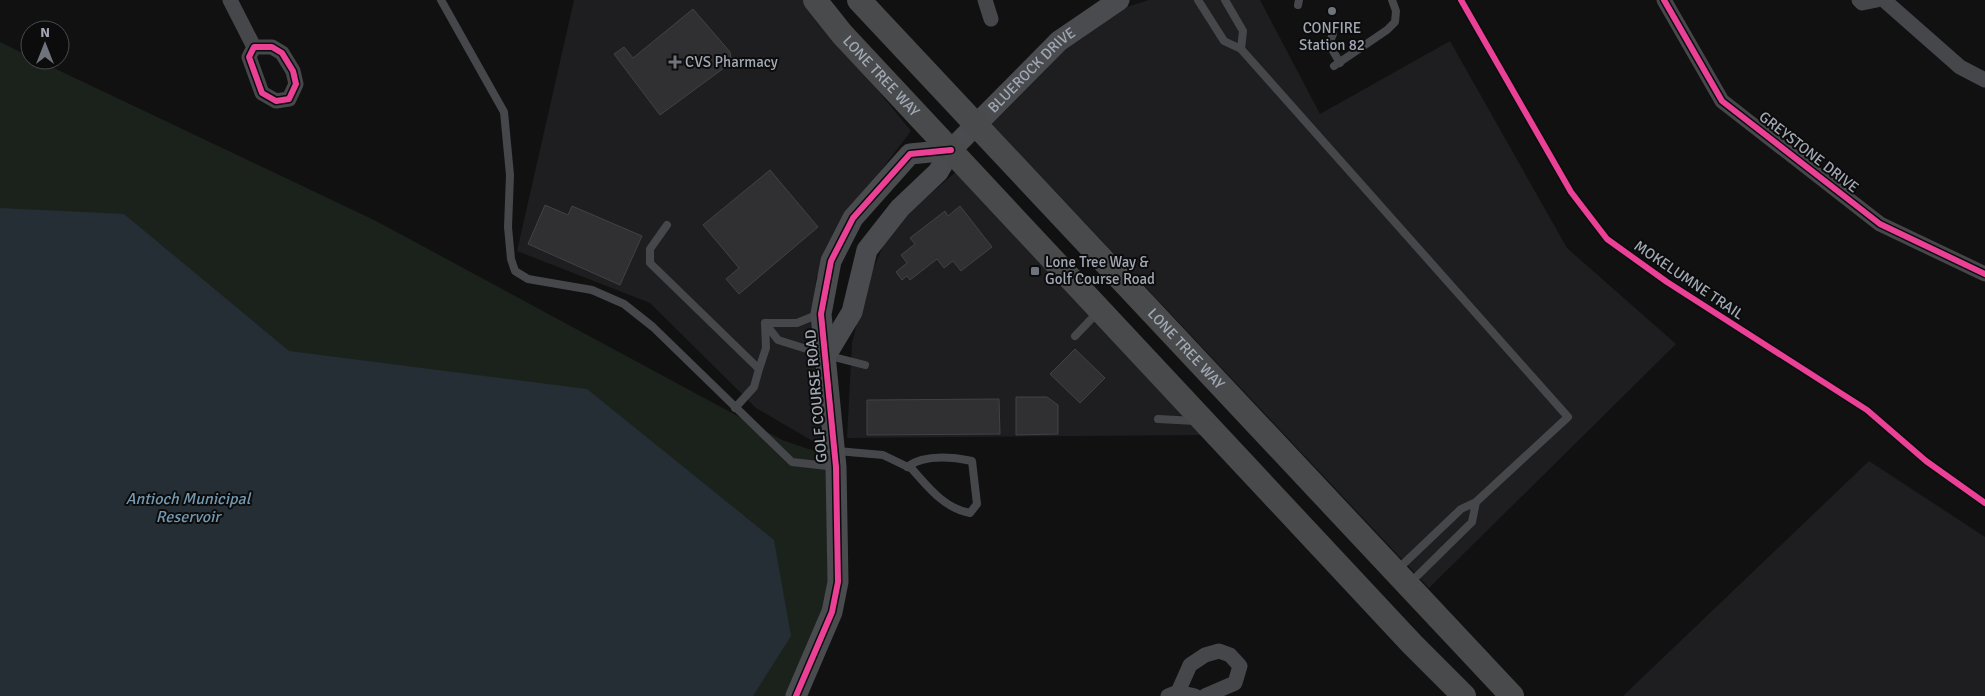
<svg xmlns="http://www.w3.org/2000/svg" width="1985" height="696" font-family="Signika,sans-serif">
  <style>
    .built { fill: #1e1e20 }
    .green { fill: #1b221c }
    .water { fill: #242e34 }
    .building { fill: #303032; stroke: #404246 }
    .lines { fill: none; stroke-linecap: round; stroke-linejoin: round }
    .lane { stroke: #45474b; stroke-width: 8 }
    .street { stroke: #45474b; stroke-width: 15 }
    .secondary { stroke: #494b4f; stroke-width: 21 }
    .primary { stroke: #484a4c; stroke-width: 24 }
    .cycleway-casing { stroke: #0c0c0d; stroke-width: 9 }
    .cycleway { stroke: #ea4096; stroke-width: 6 }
    .poi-dot { fill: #6f737b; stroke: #0c0c0d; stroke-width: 2 }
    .labels { text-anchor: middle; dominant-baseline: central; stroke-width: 4; stroke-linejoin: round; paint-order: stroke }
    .poi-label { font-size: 15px; fill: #a1a8b4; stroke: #0c0c0d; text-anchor: start }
    .street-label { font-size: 15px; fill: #a1a8b4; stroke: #0c0c0d }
    .water-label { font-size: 16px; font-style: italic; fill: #749ab2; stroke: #0c0c0d }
  </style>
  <rect width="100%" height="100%" fill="#111112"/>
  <!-- built -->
  <path class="built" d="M574,0H804L911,131L866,190L816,278L812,338L823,447L756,408L650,303L517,251Z
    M1149,0H1260L1320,114L1450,41L1567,248L1676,344L1429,588L989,121L1091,25L1120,9Z
    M956,172L1202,435L847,438L852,343L866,286L891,227Z
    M1869,461L1985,537V696H1623Z"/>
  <!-- green -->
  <path class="green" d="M0,42L30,57V60H37L376,221L782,440L835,458L838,582L796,696H0Z"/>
  <!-- water -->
  <path class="water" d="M0,208L124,214L289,351L587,389L774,540L791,636L753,696H0Z"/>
  <!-- building -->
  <path class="building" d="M693,9L730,52L731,59L728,65L660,115L614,54L624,47L633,58Z
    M770,170L818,227L739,294L726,279L739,268L703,225Z
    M545,205L568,215L572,206L642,236L620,285L528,244Z
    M960,206L992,247L961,271L953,261L944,268L937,259L910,280L907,276L902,280L896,272L907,263L901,255L915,244L910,238L945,211L948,216Z
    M1075,349L1105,378L1080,403L1050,374Z
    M1016,397H1047L1058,405V434L1016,435Z
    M999,399L1000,434L867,435V400Z"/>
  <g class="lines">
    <!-- lane -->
    <path class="lane" d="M441,0L504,112L510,175L508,227L511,259L515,271L528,279L592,290L624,304L653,327L792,462L836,467
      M1198,0L1224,41L1241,49L1568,417L1476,502L1461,509L1397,570
      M1225,0L1243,31L1241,49
      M1298,5L1299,0
      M1333,34L1329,44L1340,63
      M1334,66L1387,30L1395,22L1396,11L1392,0
      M667,225L650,249V263L759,369L766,348L765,323
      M765,323L778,340L826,355L865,365
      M765,323H797L819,314
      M1075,336L1098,312
      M735,408L754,387L759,369
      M1158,419L1196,421
      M837,451L883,455L912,469C929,488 944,508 970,513L977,504L972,461C952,457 924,454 907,467
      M1409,584L1472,522L1476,502"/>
    <!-- street -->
    <path class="street" d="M230,0L254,47
      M985,0L991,19
      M1664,0L1722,101L1880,224L1985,274
      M1859,0L1862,3L1877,0
      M1884,0L1960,67L1985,80
      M254,47H272L282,53L293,71L296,84L289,99L276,101L262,93L249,57Z
      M1178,692L1190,665L1205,655L1219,651L1230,655L1240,666L1235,683L1205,696
      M1168,696L1178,692L1195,696"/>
    <!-- secondary -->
    <g class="secondary">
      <path id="s1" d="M826,355L852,312L867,250L900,208L938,172L951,150L1059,41L1119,0"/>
      <path d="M796,696L832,612L838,582L836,467L821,314L831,261L853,218L910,154L951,150"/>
    </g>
    <!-- primary -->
    <g class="primary">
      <path id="s2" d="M815,0L842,34L1412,644L1464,696"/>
      <path id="s3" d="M859,0L1512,696"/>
    </g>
    <defs>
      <path id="cycleway" d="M1461,0L1571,192L1607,239L1667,282L1867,410L1926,461L1985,503
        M1664,0L1722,101L1880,224L1985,274
        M254,47H272L282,53L293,71L296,84L289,99L276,101L262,93L249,57Z
        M796,696L832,612L838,582L836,467L821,314L831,261L853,218L910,154L951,150"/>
    </defs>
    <!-- cycleway casing -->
    <use href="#cycleway" class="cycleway-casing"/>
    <!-- cycleway -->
    <use href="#cycleway" class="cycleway"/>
  </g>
  <!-- markers -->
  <g class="poi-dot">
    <circle cx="1332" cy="11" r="5"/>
    <path d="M672.5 54.5h5v5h5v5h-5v5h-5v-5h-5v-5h5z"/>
    <rect x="1030" y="266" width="10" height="10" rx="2.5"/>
  </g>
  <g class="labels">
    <!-- poi labels -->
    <g class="poi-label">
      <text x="1332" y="28" text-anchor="middle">CONFIRE<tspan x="1332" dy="17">Station 82</tspan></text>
      <text x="685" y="62">CVS Pharmacy</text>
      <text x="1045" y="262">Lone Tree Way &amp;<tspan x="1045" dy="17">Golf Course Road</tspan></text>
    </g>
    <!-- street labels -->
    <g class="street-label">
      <text stroke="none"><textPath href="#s1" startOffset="359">BLUEROCK DRIVE</textPath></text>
      <text stroke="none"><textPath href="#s2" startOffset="101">LONE TREE WAY</textPath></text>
      <text transform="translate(1809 152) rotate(38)">GREYSTONE DRIVE</text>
      <text transform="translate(1689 280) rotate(34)">MOKELUMNE TRAIL</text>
      <text stroke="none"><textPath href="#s3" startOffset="478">LONE TREE WAY</textPath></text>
      <text transform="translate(816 396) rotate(-95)">GOLF COURSE ROAD</text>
    </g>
    <!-- water labels -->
    <g class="water-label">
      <text x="188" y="499">Antioch Municipal<tspan x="188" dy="18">Reservoir</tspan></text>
    </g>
  </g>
  <!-- north arrow -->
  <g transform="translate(45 45)"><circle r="24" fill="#0c0c0d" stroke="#484a50"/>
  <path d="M0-4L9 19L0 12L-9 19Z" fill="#6f737b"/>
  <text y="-8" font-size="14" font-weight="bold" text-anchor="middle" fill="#a1a8b4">N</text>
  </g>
</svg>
